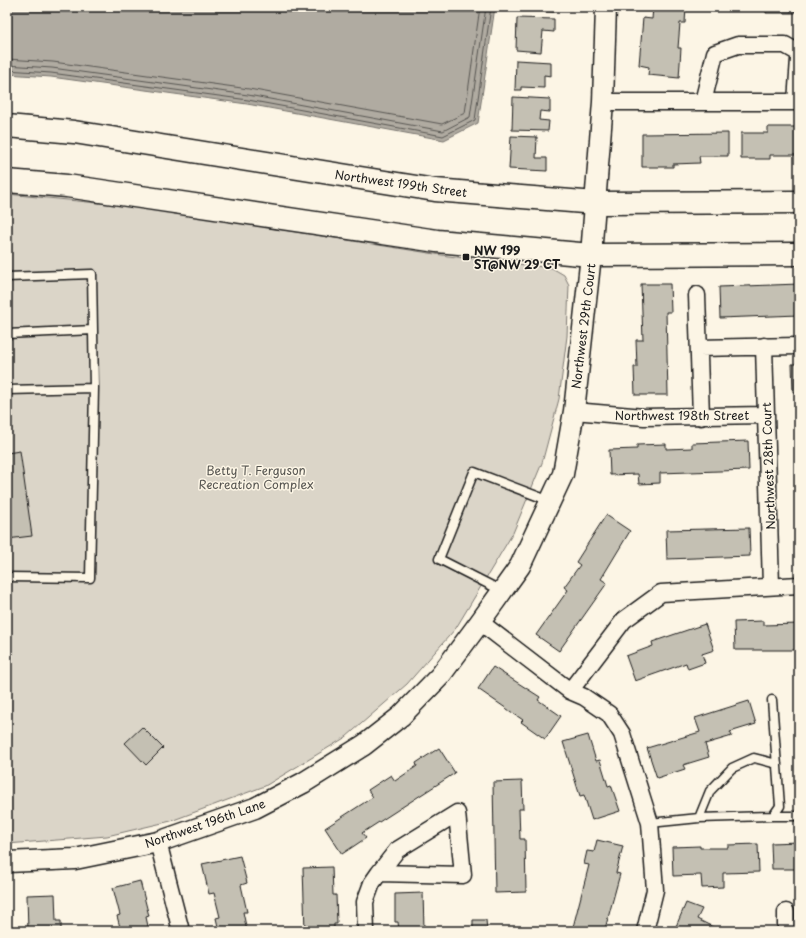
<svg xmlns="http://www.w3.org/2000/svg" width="806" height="938" font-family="'Playpen Sans',sans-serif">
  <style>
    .green { fill: #dbd5c8; stroke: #7c7872 }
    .water { fill: #b0aba1; stroke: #75726c }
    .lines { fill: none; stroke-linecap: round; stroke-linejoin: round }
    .shore { stroke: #575551; stroke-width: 1 }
    .building { fill: #c4c0b3; stroke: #1c1c1c }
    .service-casing { stroke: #1c1c1c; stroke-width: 11 }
    .minor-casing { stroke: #1c1c1c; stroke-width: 19 }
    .tertiary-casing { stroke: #1c1c1c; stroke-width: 23 }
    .primary-casing { stroke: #1c1c1c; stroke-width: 25 }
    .service { stroke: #fcf5e5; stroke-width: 8 }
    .minor { stroke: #fcf5e5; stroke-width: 16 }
    .tertiary { stroke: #fcf5e5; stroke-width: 20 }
    .primary { stroke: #fcf5e5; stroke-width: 22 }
    .poi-dot { fill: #1c1c1c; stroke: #fcf5e5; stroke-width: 1.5 }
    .labels { text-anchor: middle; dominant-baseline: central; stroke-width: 3; stroke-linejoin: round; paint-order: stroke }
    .street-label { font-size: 12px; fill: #1c1c1c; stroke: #fcf5e5 }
    .poi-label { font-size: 12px; font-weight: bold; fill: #1c1c1c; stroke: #fcf5e5; text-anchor: start }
    .park-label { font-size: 12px; fill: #555450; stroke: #fcf5e5 }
  </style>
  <rect width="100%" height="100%" fill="#fcf5e5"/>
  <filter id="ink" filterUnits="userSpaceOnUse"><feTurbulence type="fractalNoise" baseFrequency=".025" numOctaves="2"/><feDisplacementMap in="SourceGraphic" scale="8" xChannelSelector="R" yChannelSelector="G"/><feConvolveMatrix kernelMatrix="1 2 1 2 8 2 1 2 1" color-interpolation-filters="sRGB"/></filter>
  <g filter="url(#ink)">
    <!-- green -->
    <path class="green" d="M7,194L138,207L448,256L552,268L564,275L569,285L567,336L559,399L542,463L513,533L456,628L407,684L346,737L265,786L171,821L107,836L7,844Z"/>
    <!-- water -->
    <path class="water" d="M7,7H495L478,123L444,140L247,104L51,77L7,74Z"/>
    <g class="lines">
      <!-- shore -->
      <path class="shore" d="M7,59L53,62L249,89L442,124L465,113L480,7
        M7,65L52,68L248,95L443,131L470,117L486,7
        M7,70L51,73L248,100L443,136L475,120L491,7"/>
    </g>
    <!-- building -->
    <path class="building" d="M518,7H554V12L518,10Z
      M653,7H686L685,23H680L678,48H681L679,78L648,75L649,67L639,65L643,18L652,19Z
      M739,7H799V9H795V13H766V10H739Z
      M517,18L554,19V32L543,31L541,52L516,50Z
      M516,60L551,62V76L544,75V88L521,87V90H515Z
      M513,97L550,99V112L540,111L539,120L549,121L548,131L512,130Z
      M768,127H799V157H797V155H770V159H741V133H768Z
      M728,133V156H699L700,163L673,164V167H642V134Z
      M511,136L537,137L536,158H547V171L509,169Z
      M641,284H670L671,312H666L668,395H635L634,367H637L636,340H643Z
      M799,284V315L720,318L719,287Z
      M792,364H799V418V392H793Z
      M748,441L749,470L660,473V483L639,484L638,474L610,475L609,450L637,449V445L666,444V449L692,448V443Z
      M20,451L32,536L7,539V453Z
      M606,515L630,531L601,579L607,583L559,651L536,635L568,590L564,587L580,565L576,562Z
      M749,528L750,556L667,559L666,530Z
      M763,621V625L799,624V650H735L734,622Z
      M705,624L714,650L702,654L705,663L688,669L686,663L635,681L626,656L653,646L652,642Z
      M493,667L540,697L538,700L561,716L545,739L521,722L523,720L478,689Z
      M749,701L756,724L730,732L732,736L705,744L709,757L683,765L685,769L657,778L647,748L700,732L695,718Z
      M142,727L163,748L146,765L125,743Z
      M588,735L596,761L600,760L608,786L611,785L620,811L592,820L584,795L580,796L563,742Z
      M439,748L455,773L362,833L366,838L342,854L325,828L373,797L368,790L391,775L395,781L417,766L416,763Z
      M522,781L523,809H519L520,839H525L526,892L495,893L493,782Z
      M597,840L623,846L616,873L620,874L605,929L572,931L589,865L584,864L587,851L594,852Z
      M798,842L799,869H772L771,843Z
      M758,844L759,872L723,873V887L702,888L701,875L673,876L672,847L700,846V848H728V845Z
      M240,856L247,883L241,885L247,912H243L247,931H219L216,918L220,917L214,893L209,894L202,864Z
      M332,867L333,895H336L337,924H334V931H305L303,868Z
      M140,881L149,916L146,917L149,931H121L117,916L120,915L113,888Z
      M423,893L424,929H432V931H399L398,922H395V894Z
      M55,894L56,921H61V931H28L27,895Z
      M686,903L702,909L697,919L721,931H674Z
      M473,920H486L487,931H473Z"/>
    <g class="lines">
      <defs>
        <path id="service" d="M7,277L92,274L94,388L90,578L7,577
          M7,334L93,330
          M7,390L94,388
          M502,591L439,559L474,472L550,501
          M773,816H799
          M699,818L710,791L732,768L754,758L777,764
          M650,823L699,818L773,816L780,806L772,700"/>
        <path id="minor" d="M603,102H796L799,59
          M703,102L715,53L738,45H785L799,53
          M697,295L701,417
          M764,346L771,586
          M699,348L799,346
          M574,411L644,417L766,415
          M480,622L570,691L584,697L609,714L622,734L650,823L655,890L645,931
          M570,691L624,620L661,593L799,585
          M158,842L181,931
          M366,931L365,902L372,883L379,873L397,850L457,813L463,875L379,873
          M786,931V912"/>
        <path id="tertiary" d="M7,862L75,859L158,842L255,808L303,783L364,745L401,716L440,676L480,622L520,566L563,474L574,411L591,255L603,102L606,7"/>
        <path id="primary" d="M7,126L74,132L435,190L596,203L799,202
          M7,181L67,186L437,241L591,255L799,254"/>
      </defs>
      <!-- service casing -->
      <use href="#service" class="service-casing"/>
      <!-- minor casing -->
      <use href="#minor" class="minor-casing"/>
      <!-- tertiary casing -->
      <use href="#tertiary" class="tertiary-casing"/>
      <!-- primary casing -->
      <use href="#primary" class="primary-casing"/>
      <!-- service -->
      <use href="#service" class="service"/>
      <!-- minor -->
      <use href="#minor" class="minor"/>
      <!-- tertiary -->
      <use href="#tertiary" class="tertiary"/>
      <!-- primary -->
      <use href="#primary" class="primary"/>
    </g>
  </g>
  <!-- markers -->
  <rect class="poi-dot" x="462" y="253" width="8" height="8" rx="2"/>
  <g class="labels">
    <!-- street labels -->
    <g class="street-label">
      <text transform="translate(401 183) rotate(8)">Northwest 199th Street</text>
      <text transform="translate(583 326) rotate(-83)">Northwest 29th Court</text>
      <text x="682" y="415">Northwest 198th Street</text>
      <text transform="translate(768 466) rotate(-92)">Northwest 28th Court</text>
      <text transform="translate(205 823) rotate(-19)">Northwest 196th Lane</text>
    </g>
    <!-- poi labels -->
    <g class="poi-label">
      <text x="474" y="250">NW 199<tspan x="474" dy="14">ST@NW 29 CT</tspan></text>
    </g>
    <!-- park labels -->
    <g class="park-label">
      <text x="256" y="470">Betty T. Ferguson<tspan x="256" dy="14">Recreation Complex</tspan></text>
    </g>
  </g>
  <!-- margin -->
  <rect width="806" height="938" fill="none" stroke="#fcf5e5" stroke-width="24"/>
  <rect x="12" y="12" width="782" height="914" fill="none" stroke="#1c1c1c" stroke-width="1.5" filter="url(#ink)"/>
</svg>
